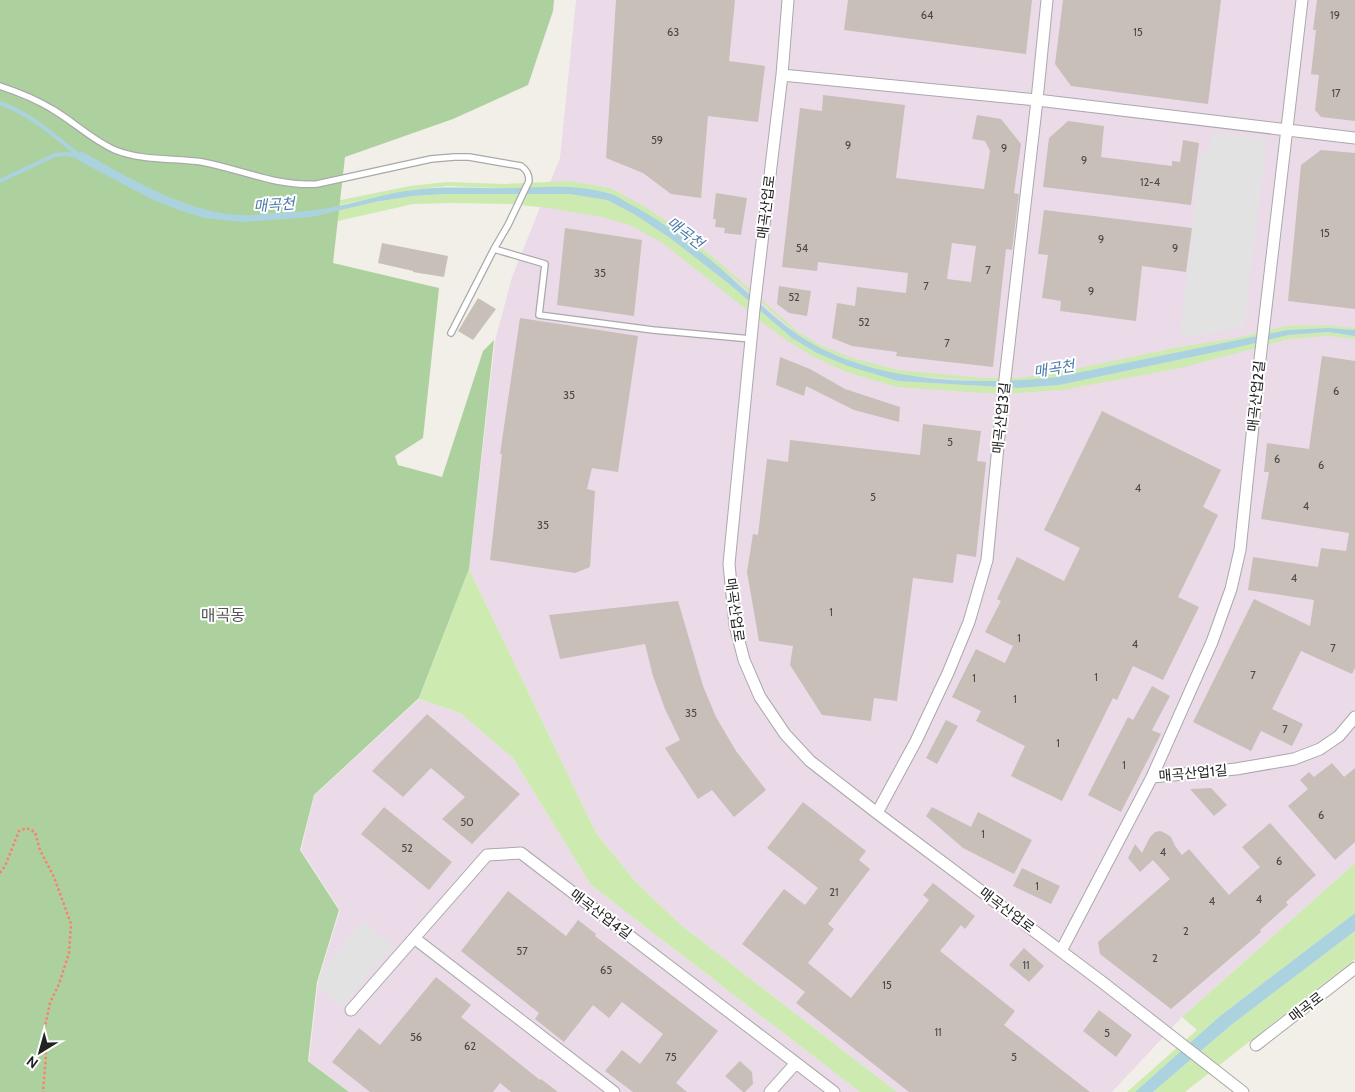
<svg xmlns="http://www.w3.org/2000/svg" width="1355" height="1092" font-family="Cabin,'Noto Sans KR',sans-serif">
  <style>
    .industrial { fill: #ebdbe8 }
    .grass { fill: #cdebb0 }
    .forest { fill: #add19e }
    .parking { fill: #e2e2e2 }
    .water { fill: #aad3df }
    .lines { fill: none; stroke-linecap: round; stroke-linejoin: round }
    .stream { stroke: #aad3df; stroke-width: 4 }
    .building { fill: #c7bfb8; fill-rule: evenodd }
    .service-casing { stroke: #a9a9a9; stroke-width: 8 }
    .minor-casing { stroke: #a9a9a9; stroke-width: 13 }
    .path { stroke: #fa8072; stroke-width: 2.5; stroke-dasharray: 2.5 2.5; stroke-linecap: butt }
    .service { stroke: #fff; stroke-width: 5.5 }
    .minor { stroke: #fff; stroke-width: 11 }
    .labels { text-anchor: middle; dominant-baseline: central; stroke-width: 4; stroke-linejoin: round; paint-order: stroke }
    .number-label { font-size: 11px; fill: #4b4948 }
    .street-label { font-size: 14px; fill: #222; stroke: #fff }
    .water-label { font-size: 15px; font-style: italic; fill: #4a7aab; stroke: #fff }
    .quarter-label { font-size: 16px; fill: #555; stroke: #fff }
  </style>
  <rect width="100%" height="100%" fill="#f2efe9"/>
  <!-- industrial -->
  <path class="industrial" d="M576,0H1355V863L1182,1017L1112,1092H897L682,926L634,880L596,833L469,569L495,341L512,277L560,158Z
    M419,699L460,713L513,758L591,885L860,1092H349L309,1061L318,982L340,910L301,850L314,796Z"/>
  <!-- grass -->
  <path class="grass" d="M569,181L610,188L640,204L679,229L734,275L797,331L820,345L852,358L898,370L984,378H1019L1056,373L1174,348L1236,338L1286,326L1327,325L1355,328V330L1328,328L1287,330L1057,377L1019,381H984L898,375L850,361L818,348L796,333L732,277L609,193L447,186L412,190L315,210L321,204L410,186L446,182L505,184Z
    M446,194H570L607,200L634,214L670,238L728,283L792,338L817,353L898,381L1018,388L1059,385L1239,347L1288,335L1328,332L1355,336V339L1328,336L1289,339L1181,368L1062,390L1018,393H983L897,387L846,372L814,357L789,342L763,323L664,244L630,225L601,217L549,208L510,204L453,203L413,204L312,227L204,218L375,202L413,196Z
    M469,569L596,833L634,880L682,926L897,1092H860L591,885L513,758L460,713L419,699Z
    M1355,863V913L1220,1016L1135,1092H1127L1197,1030L1182,1017Z
    M1355,931V959L1185,1092H1153L1230,1026Z"/>
  <!-- forest -->
  <path class="forest" d="M0,0H554L553,11L528,85L453,119L345,157L333,263L439,288L423,438L395,456L398,465L442,477L483,351L494,340L469,569L419,698L314,795L300,850L339,910L317,982L308,1061L349,1092H0Z"/>
  <!-- parking -->
  <path class="parking" d="M1212,132L1267,138L1244,328L1236,327L1198,337L1180,334L1201,154H1209Z
    M363,921L393,946L342,1007L322,990L318,982L323,969Z"/>
  <!-- water -->
  <path class="water" d="M81,151C128,177 185,213 241,215C251,216 262,214 273,213C287,212 301,212 315,210C348,206 380,194 413,190C447,185 479,189 513,188C545,187 576,184 607,193C614,194 620,198 626,202C658,218 685,239 713,262C741,285 767,313 797,334C867,383 974,386 1057,377L1287,330L1328,328L1355,330V336L1328,332L1288,335L1239,347L1059,385L1018,388L898,381L848,366L817,353L792,338L728,283L670,238L634,214L607,200L570,194H446L413,196L375,202L311,217L242,222L204,218L179,210L151,199L76,159Z
    M1355,913V931L1230,1026L1153,1092H1135L1220,1016Z"/>
  <g class="lines">
    <!-- stream -->
    <path class="stream" d="M0,103C33,115 54,136 81,157
      M0,181L55,155L67,154L78,156"/>
  </g>
  <!-- building -->
  <path class="building" d="M616,0H735L729,61L765,66L758,122L708,116L701,198L671,194L643,173L606,158Z
    M848,0H1032L1026,54L844,30Z
    M1063,0H1221L1208,104L1071,86L1055,64Z
    M1317,0H1355V121L1321,117L1315,110L1319,75L1311,74L1316,30H1313Z
    M823,95L905,105L896,178L984,189L990,151L985,141L972,139L977,115L1001,119L1021,144L1014,193L1019,194L1012,250L1006,249L993,367L896,356L897,352L852,346L832,338L837,303L855,306L857,287L906,293L908,273L818,262L817,271L782,267L800,108L822,111ZM952,243L976,246L971,282L947,279Z
    M1068,121L1104,126L1101,157L1172,166V161L1180,162L1183,140L1199,143L1191,205L1043,187L1049,138Z
    M1321,150L1355,153V309L1288,301L1301,165Z
    M716,193L747,198L741,235L724,233L725,228L715,227L716,219H713Z
    M1044,210L1192,228L1186,272L1142,266L1136,321L1060,311L1061,301L1042,298L1048,255L1038,254Z
    M565,228L642,240L634,316L557,305Z
    M382,243L448,256L444,277L413,272V271L378,263Z
    M779,286L811,291L807,316L789,313L777,304Z
    M478,298L496,309L473,340L458,331Z
    M520,318L638,336L618,472L592,468L587,489L595,491L590,567L575,573L490,560L502,454H500Z
    M1322,356L1355,361V668L1352,674L1301,651L1272,709L1303,724L1292,746L1261,731L1251,751L1193,722L1254,599L1310,626L1314,600L1248,590L1253,557L1318,567L1321,548L1346,551L1349,533L1261,519L1269,472H1264L1267,443L1309,449Z
    M780,357L810,369L845,389L900,407L899,422L854,410L806,386L804,396L776,385Z
    M1102,411L1221,470L1203,507L1218,515L1178,597L1199,607L1163,680L1133,666L1117,700L1113,698L1062,801L1011,776L1025,746L976,721L981,711L952,697L976,649L1005,663L1013,646L985,632L1001,601L997,599L1017,557L1064,581L1080,548L1044,530Z
    M923,424L981,431L977,461L986,462L976,557L957,554L953,583L913,578L897,701L874,698L871,721L822,715L790,665L793,646L759,641L747,572L753,534L758,535L767,459L788,462L790,440L920,455Z
    M678,601L703,686L716,717L736,751L766,790L734,817L712,790L698,799L665,748L680,740L665,709L653,676L645,644L560,659L549,615Z
    M1152,686L1170,696L1152,730L1161,734L1121,812L1088,795L1128,717L1133,720Z
    M427,714L520,794L472,844L442,819L465,797L431,768L403,797L372,771Z
    M946,720L958,726L937,764L926,758Z
    M1332,763L1344,777L1355,768V842L1335,860L1288,806L1308,789L1300,780L1309,772L1314,777Z
    M1211,788L1227,805L1214,816L1190,789Z
    M803,802L866,851L859,860L870,869L828,924L834,929L808,963L851,998L929,900L923,895L933,883L975,916L965,929L961,925L940,951L1015,1011L1004,1025L1090,1092H909L796,1003L805,992L742,944L784,889L805,905L818,888L767,848Z
    M384,807L452,862L429,890L361,834Z
    M932,807L971,827L978,812L1032,840L1014,874L963,848L926,816Z
    M1270,823L1316,875L1286,902L1288,905L1260,930L1261,932L1171,1009L1100,954L1098,942L1170,879L1153,860L1140,872L1128,858L1135,844L1142,853L1150,837L1155,832L1160,831L1165,833L1171,837L1175,846L1182,855L1189,849L1229,895L1260,867L1242,847Z
    M1022,868L1060,886L1051,904L1013,886Z
    M508,891L566,936L578,920L596,934L595,936L718,1031L676,1083L687,1092H633L605,1071L622,1050L640,1064L663,1034L622,1002L609,1018L593,1005L564,1042L535,1019L539,1013L461,951Z
    M1024,948L1044,966L1029,982L1009,965Z
    M436,977L471,1005L461,1017L540,1080L541,1079L558,1092H511L500,1083L493,1092H370L332,1062L359,1028L380,1045Z
    M1099,1010L1132,1035L1116,1057L1083,1031Z
    M740,1061L752,1072L753,1084L745,1092H743L725,1076Z"/>
  <g class="lines">
    <defs>
      <path id="service" d="M0,86C18,92 36,99 52,109C73,121 92,140 115,150C142,161 174,158 202,162C240,169 277,187 317,184L431,159L454,157H469L521,166C527,170 529,174 529,181L508,225L494,249
        M451,333L494,249L545,264L539,315L653,330L751,339"/>
      <path id="minor" d="M788,0L782,75L754,309L729,564L735,625L744,660L760,697L785,734L810,761L877,813L1102,982L1243,1092
        M782,75L1037,100L1355,138
        M1152,777L1212,642L1231,589L1240,550L1260,359L1302,0
        M877,813L916,741L948,673L969,622L987,560L1002,405L1037,100L1047,0
        M414,938L614,1092
        M1061,951L1152,777L1236,769L1294,759L1320,749L1339,736L1355,717
        M351,1010L487,855L521,853L834,1092
        M1256,1045L1355,968
        M770,1092L796,1063"/>
    </defs>
    <!-- service casing -->
    <use href="#service" class="service-casing"/>
    <!-- minor casing -->
    <use href="#minor" class="minor-casing"/>
    <!-- path -->
    <path class="path" d="M0,873L5,866L19,831L26,828L35,832L40,850L54,877L71,924L69,953L59,984L50,1003L44,1031L46,1055L43,1092"/>
    <!-- service -->
    <use href="#service" class="service"/>
    <!-- minor -->
    <use href="#minor" class="minor"/>
  </g>
  <g class="labels">
    <!-- number labels -->
    <g class="number-label">
      <text x="927" y="15">64</text>
      <text x="1335" y="15">19</text>
      <text x="673" y="32">63</text>
      <text x="1138" y="32">15</text>
      <text x="1336" y="93">17</text>
      <text x="657" y="140">59</text>
      <text x="848" y="145">9</text>
      <text x="1004" y="148">9</text>
      <text x="1084" y="160">9</text>
      <text x="1150" y="182">12-4</text>
      <text x="1325" y="233">15</text>
      <text x="1101" y="239">9</text>
      <text x="802" y="248">54</text>
      <text x="1175" y="248">9</text>
      <text x="988" y="270">7</text>
      <text x="600" y="273">35</text>
      <text x="926" y="286">7</text>
      <text x="1091" y="291">9</text>
      <text x="794" y="297">52</text>
      <text x="864" y="322">52</text>
      <text x="947" y="343">7</text>
      <text x="1336" y="391">6</text>
      <text x="569" y="395">35</text>
      <text x="950" y="442">5</text>
      <text x="1277" y="459">6</text>
      <text x="1321" y="465">6</text>
      <text x="1138" y="488">4</text>
      <text x="873" y="497">5</text>
      <text x="1306" y="506">4</text>
      <text x="543" y="525">35</text>
      <text x="1294" y="578">4</text>
      <text x="831" y="612">1</text>
      <text x="1019" y="638">1</text>
      <text x="1135" y="644">4</text>
      <text x="1333" y="648">7</text>
      <text x="1253" y="675">7</text>
      <text x="1096" y="677">1</text>
      <text x="974" y="678">1</text>
      <text x="1015" y="699">1</text>
      <text x="691" y="713">35</text>
      <text x="1285" y="729">7</text>
      <text x="1058" y="743">1</text>
      <text x="1124" y="765">1</text>
      <text x="1321" y="815">6</text>
      <text x="467" y="822">50</text>
      <text x="983" y="834">1</text>
      <text x="407" y="848">52</text>
      <text x="1163" y="852">4</text>
      <text x="1279" y="861">6</text>
      <text x="1037" y="886">1</text>
      <text x="834" y="892">21</text>
      <text x="1259" y="899">4</text>
      <text x="1212" y="901">4</text>
      <text x="1186" y="931">2</text>
      <text x="522" y="951">57</text>
      <text x="1155" y="958">2</text>
      <text x="1026" y="965">11</text>
      <text x="606" y="970">65</text>
      <text x="887" y="985">15</text>
      <text x="938" y="1032">11</text>
      <text x="1107" y="1033">5</text>
      <text x="416" y="1037">56</text>
      <text x="470" y="1046">62</text>
      <text x="671" y="1057">75</text>
      <text x="1014" y="1057">5</text>
    </g>
    <!-- street labels -->
    <g class="street-label">
      <text transform="translate(766 207) rotate(-83)">매곡산업로</text>
      <text transform="translate(1256 396) rotate(-84)">매곡산업2길</text>
      <text transform="translate(1001 418) rotate(-84)">매곡산업3길</text>
      <text transform="translate(735 610) rotate(82)">매곡산업로</text>
      <text transform="translate(1193 773) rotate(-5)">매곡산업1길</text>
      <text transform="translate(1007 910) rotate(37)">매곡산업로</text>
      <text transform="translate(601 914) rotate(37)">매곡산업4길</text>
      <text transform="translate(1306 1007) rotate(-38)">매곡로</text>
    </g>
    <!-- water labels -->
    <g class="water-label">
      <text transform="translate(274 205) rotate(-4)">매곡천</text>
      <text transform="translate(685 233) rotate(37)">매곡천</text>
      <text transform="translate(1054 369) rotate(-9)">매곡천</text>
    </g>
    <!-- quarter labels -->
    <g class="quarter-label">
      <text x="223" y="615">매곡동</text>
    </g>
  </g>
  <!-- north arrow -->
  <g transform="translate(40 1052) rotate(217)" stroke="#ffffff" stroke-width="4" paint-order="stroke">
  <path d="M0-4L9 19L0 12L-9 19Z" fill="#222222"/>
  <text y="-8" font-size="14" font-weight="bold" text-anchor="middle" fill="#222222">N</text>
  </g>
</svg>
